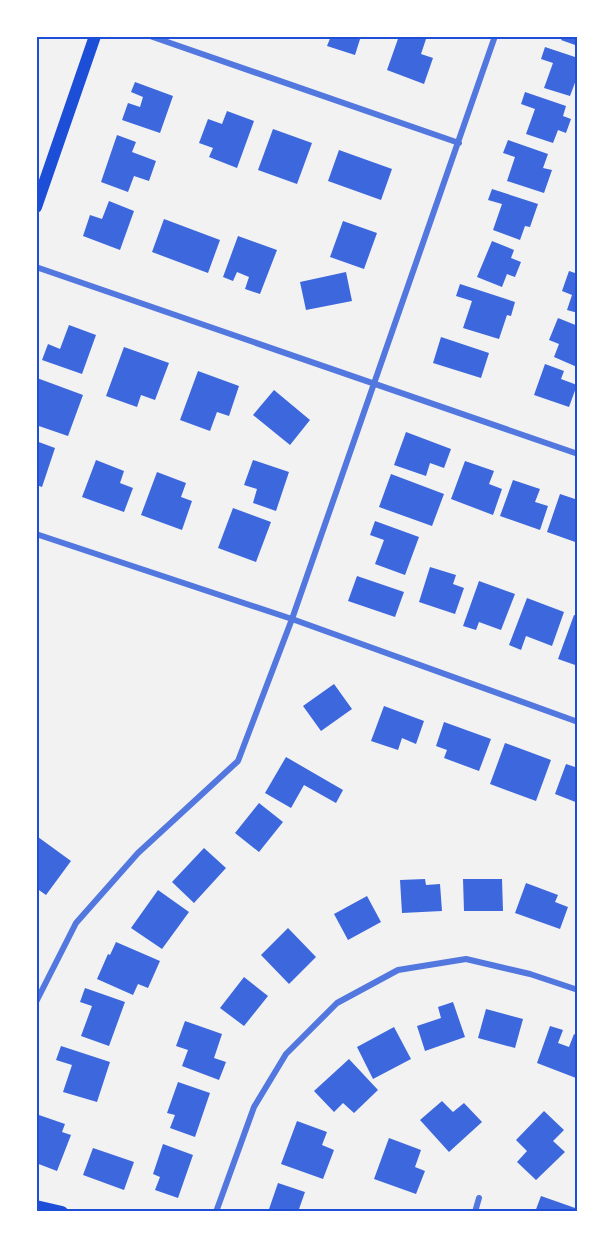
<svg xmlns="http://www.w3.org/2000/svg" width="614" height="1248" font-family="Lato,sans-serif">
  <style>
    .building { fill: #3d67dc }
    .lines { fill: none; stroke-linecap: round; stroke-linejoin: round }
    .minor { stroke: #5277de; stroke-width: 6 }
    .secondary { stroke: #1d4ed8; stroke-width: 12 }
    .neatline { fill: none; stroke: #1d4ed8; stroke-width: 2 }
  </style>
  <rect width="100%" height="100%" fill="#f2f2f2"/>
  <!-- building -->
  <path class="building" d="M331,36H361L355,55L327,46Z
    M399,36H417L426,39L421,54L433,58L424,84L387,70Z
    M563,36H578V46L561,40Z
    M545,47L578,58V81L576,80L570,96L544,88L553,63L541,59Z
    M135,82L173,96L160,133L122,120L128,103L140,107L143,97L131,92Z
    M525,92L566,106L563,116L571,119L566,133L558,130L553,143L526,134L535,109L521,104Z
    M227,111L254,121L237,168L209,157L213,148L199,143L208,119L222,124Z
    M273,129L312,143L297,184L258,170Z
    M117,135L136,142L132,152L156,161L149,181L134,176L128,192L101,182Z
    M508,140L548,154L543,168L552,170L544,193L507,181L515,157L503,153Z
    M339,150L392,169L381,200L328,181Z
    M492,189L538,204L530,227L525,226L520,240L493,230L502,204L488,200Z
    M109,201L134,211L120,250L83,236L90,215L102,219Z
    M164,219L220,240L208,273L152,252Z
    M343,221L377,233L364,269L330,257Z
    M238,236L277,250L260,294L245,289L249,277L237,272L233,281L223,277Z
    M492,241L514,250L511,258L521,262L515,277L507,274L502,287L477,277Z
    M569,271L578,274V313L567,310L572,295L562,291Z
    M346,272L352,301L306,310L300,282Z
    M460,284L515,302L511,316L507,315L499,339L463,328L472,301L456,296Z
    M558,318L578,326L577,367L554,357L559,344L549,340Z
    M69,325L96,335L82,374L42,360L48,344L60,349Z
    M441,337L489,353L481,378L433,363Z
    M124,347L169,363L155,400L141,395L137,407L106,396Z
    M545,364L564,371L561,379L577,385L569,407L534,395Z
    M198,371L239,386L229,416L217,412L210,431L180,420Z
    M37,378L83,395L68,436L36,425Z
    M274,390L310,420L290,445L253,415Z
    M406,432L451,449L444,468L430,463L426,476L394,465Z
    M36,441L55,448L42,487L36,485Z
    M96,460L124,471L120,483L133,488L124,512L82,497Z
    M253,460L289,472L276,511L253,503L257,489L244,485Z
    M465,461L494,471L489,484L502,489L493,515L451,499Z
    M157,472L186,483L181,497L192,501L182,530L141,515Z
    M391,474L444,494L432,526L379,507Z
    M513,480L540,489L535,502L548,506L540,530L500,516Z
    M560,494L578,500V543L547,532Z
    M233,508L271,522L256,562L218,548Z
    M375,521L419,537L405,575L375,564L384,540L370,535Z
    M430,567L456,575L453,584L464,588L455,614L419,602Z
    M357,576L404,592L395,617L348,601Z
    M479,581L515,594L501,630L479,622L476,630L463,626Z
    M527,598L564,612L552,646L526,636L521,650L509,645Z
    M574,615L578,616V666L558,659Z
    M334,684L352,709L321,731L303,706Z
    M384,706L424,721L416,744L402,738L398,750L371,741Z
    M444,722L491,739L479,771L444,758L447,750L436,746Z
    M505,743L551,760L536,801L490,784Z
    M286,757L343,790L336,803L304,785L291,808L265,793Z
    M566,764L578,768V803L555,794Z
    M259,803L283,822L259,852L235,833Z
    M38,837L71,861L46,895L36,888Z
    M204,848L226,868L194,903L172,882Z
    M425,879L426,885L440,884L442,911L402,913L400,880Z
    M463,879H502L503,911H464Z
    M526,883L558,895L555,902L568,907L560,929L515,913Z
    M158,890L189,912L162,949L131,928Z
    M367,896L381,922L348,940L334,914Z
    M288,928L316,957L289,984L261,955Z
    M116,942L160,961L148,988L138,984L133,995L97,979L108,954L110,955Z
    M244,977L268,996L244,1026L220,1008Z
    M85,988L125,1002L109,1046L81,1036L92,1006L80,1002Z
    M453,1002L465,1037L425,1051L417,1026L441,1018L438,1007Z
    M486,1009L523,1019L515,1048L478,1038Z
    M185,1021L222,1034L214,1058L226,1062L219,1080L182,1066L188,1050L176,1046Z
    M550,1026L563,1030L558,1043L569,1047L574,1034L578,1036L576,1078L537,1063Z
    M394,1027L411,1059L373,1079L357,1047Z
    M61,1046L110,1062L97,1102L63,1092L72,1065L56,1060Z
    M349,1059L378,1090L354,1113L343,1103L334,1112L314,1091Z
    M178,1082L210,1093L195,1137L170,1128L175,1115L167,1113Z
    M442,1101L453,1112L464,1103L482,1122L449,1152L420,1120Z
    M544,1111L564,1130L553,1141L565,1152L536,1180L517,1162L527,1151L516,1140Z
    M39,1115L65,1124L62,1132L71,1135L57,1171L36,1163V1123Z
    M297,1121L327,1132L322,1145L334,1150L323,1179L281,1164Z
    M389,1138L421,1150L415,1167L425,1171L416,1194L374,1179Z
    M163,1144L193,1155L178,1198L155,1190L160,1177L153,1174Z
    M93,1148L134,1162L124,1190L83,1175Z
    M278,1183L305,1192L298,1212H268Z
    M541,1196L578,1209V1212H535Z"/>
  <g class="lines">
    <!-- minor -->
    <path class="minor" d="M150,36L459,143
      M36,267L578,454
      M36,534L292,619L578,722
      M36,1002L76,923L138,853L238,761L292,619L495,36
      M216,1212L254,1107L286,1054L337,1003L398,970L466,959L530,974L578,990
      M475,1212L479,1198"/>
    <!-- secondary -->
    <path class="secondary" d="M36,207L95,36
      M36,1206L62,1212"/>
  </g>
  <!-- border -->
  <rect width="614" height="1248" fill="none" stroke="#ffffff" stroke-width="75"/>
  <rect x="38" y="38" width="538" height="1172" class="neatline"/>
</svg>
